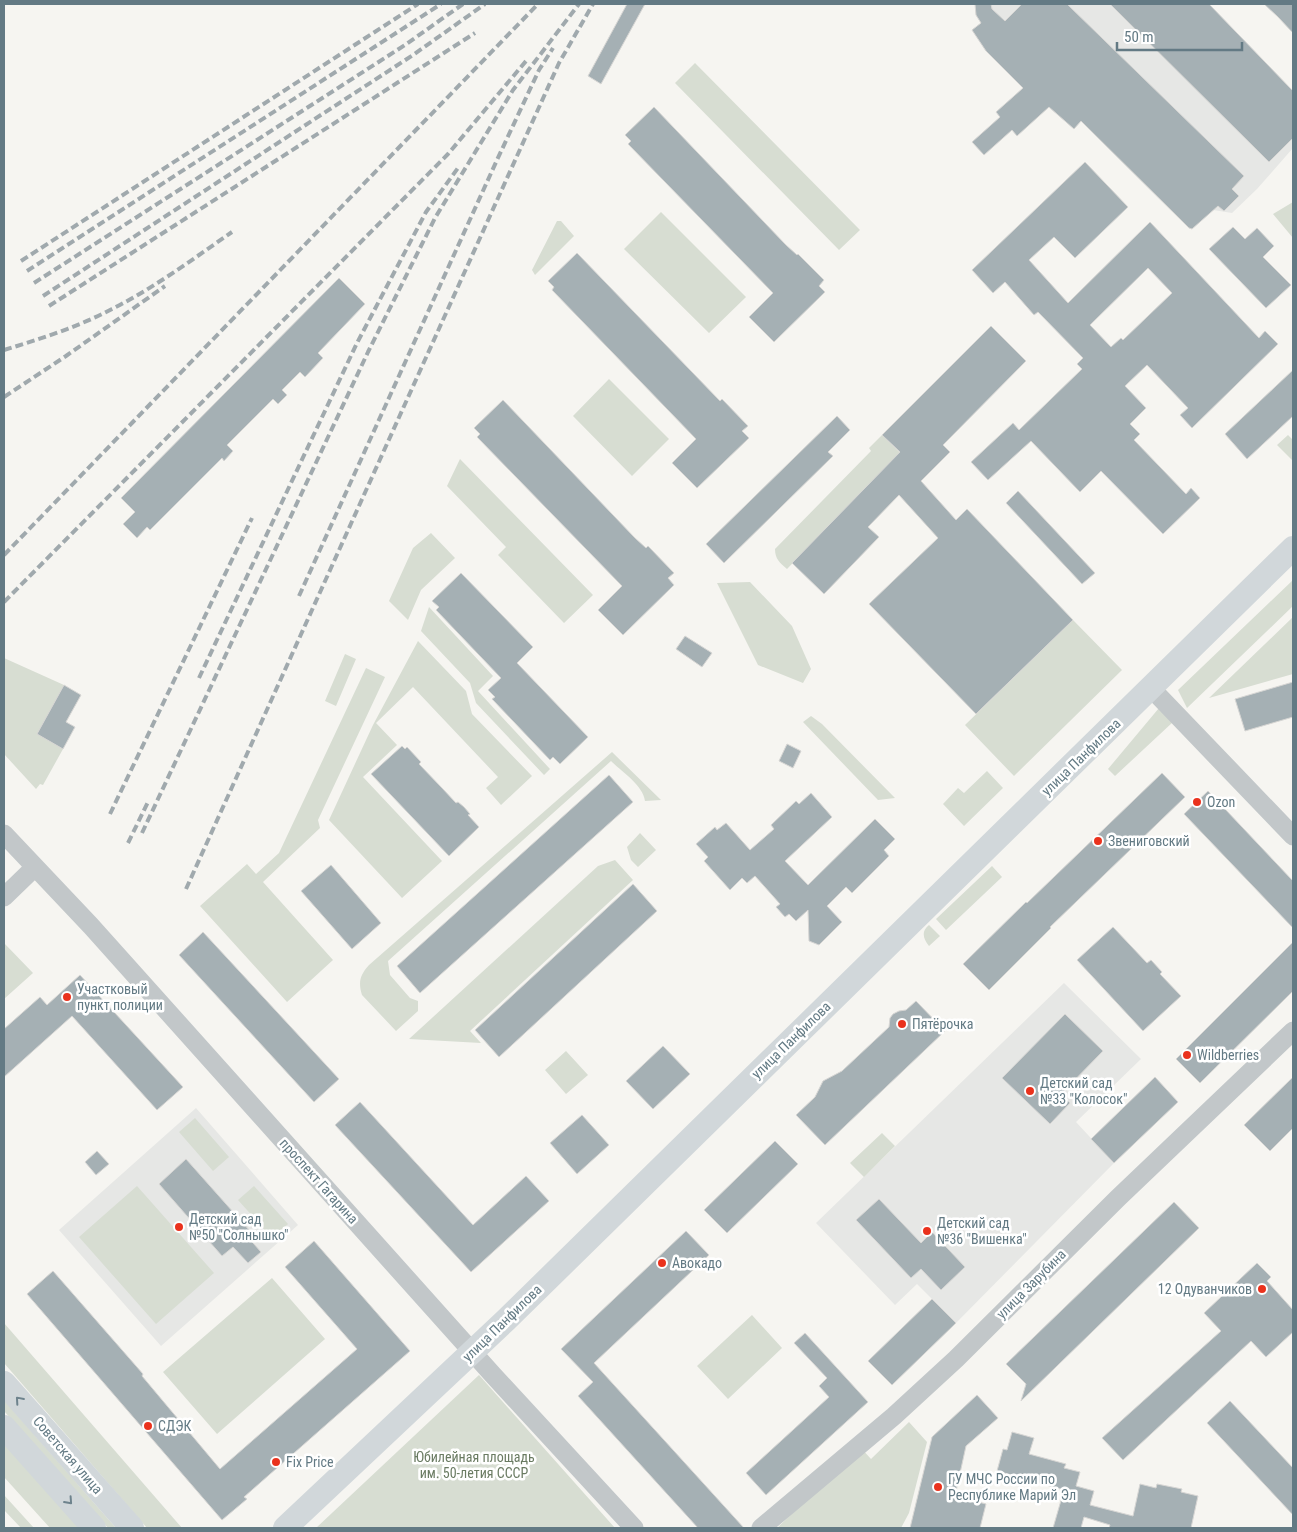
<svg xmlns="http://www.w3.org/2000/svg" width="1297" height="1532" font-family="'Roboto Condensed',sans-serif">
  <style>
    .built { fill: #e6e7e5 }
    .green { fill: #d7ddd2 }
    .building { fill: #a5b0b4; stroke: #d7d6d4; fill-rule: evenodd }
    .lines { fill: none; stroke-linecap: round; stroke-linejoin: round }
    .minor { stroke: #c2c7c9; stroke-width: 19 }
    .major { stroke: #d1d7da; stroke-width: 24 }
    .rail { stroke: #a0a9ad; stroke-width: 4; stroke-dasharray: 8 4; stroke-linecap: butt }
    .oneway { stroke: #6e838d }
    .poi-dot { fill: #ea321d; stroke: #fff; stroke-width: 2 }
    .labels { text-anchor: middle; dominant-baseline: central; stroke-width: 5; stroke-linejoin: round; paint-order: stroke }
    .street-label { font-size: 14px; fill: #637a84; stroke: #fff }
    .poi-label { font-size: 14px; fill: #637a84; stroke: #fff; text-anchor: start }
    .park-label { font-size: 14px; fill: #6a7b62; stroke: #fff }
  </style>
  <rect width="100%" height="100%" fill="#f6f5f1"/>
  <!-- built -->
  <path class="built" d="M975,4H1209L1293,91V148L1257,189L1232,213L1213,210L1081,121L1074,129L1015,79L986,51L972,30L981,23L976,15Z
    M1064,983L1141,1059L1076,1122L1114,1163L956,1323L917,1284L895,1305L816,1223Z
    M196,1108L298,1225L161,1346L59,1230Z"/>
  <!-- green -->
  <path class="green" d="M695,63L860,230L839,250L675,83Z
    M1293,202V238L1273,214Z
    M661,212L746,297L709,333L624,249Z
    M557,221H561L574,236L535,275L532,270Z
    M609,379L669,439L632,476L573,416Z
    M882,435L925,477L906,488L885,468L787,569C780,563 775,559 775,549L871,451L869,448Z
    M1288,435L1293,440V461L1277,445Z
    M460,459L593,595L564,623L498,555L506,547L447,486Z
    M431,533L455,558L421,590L408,620L389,601L413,548Z
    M1293,580V606L1187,708L1178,690Z
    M750,582L792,626L811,669L803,683L758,665L717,583Z
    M429,607L493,676L478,691L550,769L544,775L476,703L470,683L421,631Z
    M1293,617V674L1209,698Z
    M1073,620L1122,670L1014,776L965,725Z
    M418,641L466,691L472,714L532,776L501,805L486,788L498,777L413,687L376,723L397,745L363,777L442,861L402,898L329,820L373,725Z
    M345,654L356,659L336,706L325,701Z
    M4,658L64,685L37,734L63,749L43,785L40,784L36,789L4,754Z
    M366,668L385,677L318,820L320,828L263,882L333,960L287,1002L200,906L247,864L256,874L279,853Z
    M1159,708L1173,722L1115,776L1108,769Z
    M811,716L822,724L895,798L878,800L803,722Z
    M612,752L661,800L645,801C643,785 622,772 611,761L388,961L390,975L410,998L418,1001V1011L396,1031L362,995C358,982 360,975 369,965Z
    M987,771L1003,788L964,826L943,804L958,788L964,793Z
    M640,833L656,850L638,867L631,860L627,847Z
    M615,860L633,880L470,1031L481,1043L409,1039L598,866Z
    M992,866L1002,877L946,930L936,919Z
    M929,925L940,936L929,946C923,939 921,931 929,925Z
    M4,943L33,973L4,999Z
    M566,1051L588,1075L566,1094L545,1070Z
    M195,1118L229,1157L213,1171L179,1132Z
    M882,1133L895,1146L864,1177L850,1163Z
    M137,1186L214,1273L156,1324L79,1237Z
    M254,1186L288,1224L272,1238L238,1200Z
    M272,1278L325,1339L217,1434L163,1372Z
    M752,1315L782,1348L728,1399L697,1366Z
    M4,1323L182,1528H147L4,1363Z
    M479,1375L615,1528H316Z
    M4,1400L116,1528H108L4,1411Z
    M909,1422L927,1442L909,1513L901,1528H777L861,1448L871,1459Z
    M4,1440L82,1528H50L4,1477Z
    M4,1495L34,1528H21L4,1510Z"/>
  <!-- building -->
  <path class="building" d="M627,4H645L601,84L588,76Z
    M975,4H991L992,9L1005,21L1022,4H1067L1244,176L1232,189L1239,196L1224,211L1218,206L1192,229L1189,228L1081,121L1074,129L1049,107L1017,136L1012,130L984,155L972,142L1000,117L996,112L1023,88L986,51L972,30L981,23L976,15Z
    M1110,4H1209L1293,91V138L1269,162Z
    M1264,4H1293V33L1278,17Z
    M654,107L786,245L797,255L798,254L824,280L819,286L825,292L774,342L749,317L773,293L628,144L631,141L625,135Z
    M1085,162L1128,207L1075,258L1054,237L1029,260L1068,303L1150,222L1259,338L1265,331L1278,344L1192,428L1180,415L1188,408L1147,365L1125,386L1146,408L1130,424L1140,434L1134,440L1186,494L1191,488L1200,498L1163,534L1101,471L1080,492L1031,441L988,480L971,462L1013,423L1019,430L1082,369L1077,364L1083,358L1038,312L1034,315L1005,282L993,293L972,270ZM1148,268L1172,293L1123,340L1121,338L1111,347L1090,325Z
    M1233,227L1245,239L1257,228L1274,246L1263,257L1291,285L1266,308L1209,249Z
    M577,253L720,401L722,399L748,426L742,431L749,438L697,488L672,463L696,439L552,290L554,287L548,281Z
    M339,278L365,304L318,353L323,358L305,377L300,372L282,390L287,395L278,404L273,399L227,445L233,451L224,461L222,458L150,530L147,527L137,538L123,524L135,512L121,498Z
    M991,326L1026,361L943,445L950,452L921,481L956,520L967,509L1073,620L976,714L869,604L938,538L899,495L868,527L879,537L824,594L792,563L900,452L882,435Z
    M1293,370V416L1247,459L1225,434Z
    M503,400L635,538L646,548L648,546L674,573L668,578L674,585L623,635L598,610L622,586L477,437L480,434L474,428Z
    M837,416L850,430L828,452L833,456L724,563L706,544Z
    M1018,491L1095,573L1082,584L1006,503Z
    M461,573L533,647L517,663L588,737L560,764L553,757L550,760L492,699L495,697L488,690L501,678L436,610L439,607L432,601Z
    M685,636L712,653L702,667L676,649Z
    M1293,682V717L1245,731L1235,699Z
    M64,685L81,695L66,722L75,727L63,749L37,734Z
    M787,744L801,751L793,768L779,761Z
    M402,746L405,749L407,747L421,762L419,764L442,788L456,803L458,802L464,807L470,814L468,815L479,827L449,856L371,774Z
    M1162,773L1185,797L1050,927L1051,928L989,990L963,964L1026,902L1027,903Z
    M609,775L633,802L420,993L397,966Z
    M1208,791L1293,881V928L1184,814Z
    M811,793L832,817L785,861L808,885L875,819L895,839L884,850L889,856L852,893L846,887L827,906L842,922L819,945L809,941L808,910L796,921L789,914L785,917L776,907L780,904L755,876L747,883L742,878L730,890L704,861L708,857L696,844L715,827L717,830L726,823L750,850L774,829L771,825L796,801L799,804Z
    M331,865L381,923L352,949L301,891Z
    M633,884L657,911L499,1057L475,1030Z
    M1113,927L1147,963L1151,960L1162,972L1160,974L1181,996L1143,1031L1077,960Z
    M203,932L339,1079L314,1102L179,955Z
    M1293,942V991L1200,1083L1176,1059Z
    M80,975L183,1087L157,1110L72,1016L4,1077V1029L40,997L47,1005Z
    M916,1001L945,1031L825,1145L796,1115L815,1097L823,1081L842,1071L889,1027L890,1018L893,1014L899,1011L906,1010Z
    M1065,1014L1103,1051L1061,1094L1070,1103L1050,1124L1002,1078Z
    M663,1046L690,1074L653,1109L626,1081Z
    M1155,1077L1178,1102L1114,1163L1091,1139Z
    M1293,1077V1128L1270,1151L1244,1125Z
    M360,1102L473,1225L526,1176L549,1201L471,1272L335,1125Z
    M582,1115L609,1145L577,1174L550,1143Z
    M775,1141L798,1164L727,1233L704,1210Z
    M97,1151L109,1164L96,1175L85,1162Z
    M186,1159L250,1231L246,1235L261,1252L248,1263L233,1247L222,1256L159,1184Z
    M879,1199L921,1243L932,1232L965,1267L941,1290L921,1269L911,1278L856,1220Z
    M1174,1202L1199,1228L1021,1401L1026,1384L1006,1364Z
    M686,1231L709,1255L594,1363L744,1528H698L578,1396L593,1382L561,1349Z
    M314,1241L410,1351L244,1497L247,1499L222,1520L27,1294L53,1271L143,1374L142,1376L220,1469L357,1349L285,1267Z
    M1257,1263L1271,1277L1267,1281L1293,1310V1332L1266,1357L1251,1341L1123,1460L1102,1438L1221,1331L1204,1313Z
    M932,1299L956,1323L892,1385L868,1361Z
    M805,1333L868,1402L766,1495L746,1473L829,1397L819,1386L827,1378L794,1343Z
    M977,1395L998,1418L966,1446L955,1496L986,1504L980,1528H910L932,1437Z
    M1230,1401L1293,1468V1515L1207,1423Z
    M1012,1432L1034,1438L1029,1454L1066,1464L1064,1468L1080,1472L1076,1486L1094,1491L1090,1505L1133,1516L1140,1484L1156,1488L1157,1484L1182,1489L1181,1492L1198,1496L1191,1528H1109L1110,1525L1084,1517L1081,1528H1053L1064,1490L997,1471L1003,1449L1007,1450Z"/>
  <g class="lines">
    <!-- minor -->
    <path class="minor" d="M1151,688L1293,836
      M4,834L91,926L493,1375L634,1528
      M4,897L35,867
      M761,1528L894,1416L956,1359L1118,1198L1293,1031"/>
    <!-- major -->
    <path class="major" d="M4,1383L132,1528
      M4,1427L94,1528
      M285,1528L506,1320L1293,548"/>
    <!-- rail -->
    <path class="rail" d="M21,261L418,4
      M27,271L441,4
      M34,283L405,45L463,4
      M43,296L413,55L485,4
      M49,306L475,33
      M4,350C40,339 78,327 112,309C154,288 193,259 232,232
      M4,397L66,356L165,286
      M4,555L538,4
      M299,596L497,160L539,70L553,48
      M4,602L448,154L526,61
      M199,678L357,343L426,212L458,168
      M110,814L252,518
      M142,833L368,352L435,218L513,90L579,4
      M128,843L149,800
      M186,889L559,63L593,4"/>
  </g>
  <!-- one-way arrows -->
  <defs><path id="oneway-chevron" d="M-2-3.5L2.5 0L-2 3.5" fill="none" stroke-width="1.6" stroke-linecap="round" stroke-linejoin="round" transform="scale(1.25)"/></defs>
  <g class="oneway">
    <use href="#oneway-chevron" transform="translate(19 1400) rotate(-131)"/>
    <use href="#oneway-chevron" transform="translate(69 1501) rotate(48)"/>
  </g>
  <!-- markers -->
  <g class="poi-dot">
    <circle cx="1197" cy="802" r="5"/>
    <circle cx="1098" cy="841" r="5"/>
    <circle cx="67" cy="997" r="5"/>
    <circle cx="902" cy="1024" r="5"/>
    <circle cx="1187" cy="1055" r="5"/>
    <circle cx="1030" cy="1091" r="5"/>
    <circle cx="179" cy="1227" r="5"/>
    <circle cx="927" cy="1231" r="5"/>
    <circle cx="662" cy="1263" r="5"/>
    <circle cx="1262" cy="1289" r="5"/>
    <circle cx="148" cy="1426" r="5"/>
    <circle cx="276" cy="1462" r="5"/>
    <circle cx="938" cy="1487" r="5"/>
  </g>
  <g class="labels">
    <!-- street labels -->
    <g class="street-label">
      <text transform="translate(1081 757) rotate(-44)">улица Панфилова</text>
      <text transform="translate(791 1040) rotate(-44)">улица Панфилова</text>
      <text transform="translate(319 1181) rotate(48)">проспект Гагарина</text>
      <text transform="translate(1031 1284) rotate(-45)">улица Зарубина</text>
      <text transform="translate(502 1323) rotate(-44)">улица Панфилова</text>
      <text transform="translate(68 1455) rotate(49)">Советская улица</text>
    </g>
    <!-- poi labels -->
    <g class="poi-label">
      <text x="1207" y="802">Ozon</text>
      <text x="1108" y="841">Звениговский</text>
      <text x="77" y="989">Участковый<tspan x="77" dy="16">пункт полиции</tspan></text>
      <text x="912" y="1024">Пятёрочка</text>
      <text x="1197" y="1055">Wildberries</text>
      <text x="1040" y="1083">Детский сад<tspan x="1040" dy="16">№33 "Колосок"</tspan></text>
      <text x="189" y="1219">Детский сад<tspan x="189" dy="16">№50 "Солнышко"</tspan></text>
      <text x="937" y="1223">Детский сад<tspan x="937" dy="16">№36 "Вишенка"</tspan></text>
      <text x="672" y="1263">Авокадо</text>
      <text x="1252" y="1289" text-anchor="end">12 Одуванчиков</text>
      <text x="158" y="1426">СДЭК</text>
      <text x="286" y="1462">Fix Price</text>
      <text x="948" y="1479">ГУ МЧС России по<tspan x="948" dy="16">Республике Марий Эл</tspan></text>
    </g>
    <!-- park labels -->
    <g class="park-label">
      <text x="474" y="1457">Юбилейная площадь<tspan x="474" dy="16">им. 50-летия СССР</tspan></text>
    </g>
  </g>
  <!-- border -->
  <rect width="1297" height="1532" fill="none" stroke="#637a84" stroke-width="10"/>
  <!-- scale -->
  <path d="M1117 42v8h125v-8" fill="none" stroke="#637a84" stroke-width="2.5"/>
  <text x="1124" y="42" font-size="15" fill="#637a84" stroke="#ffffff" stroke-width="4" paint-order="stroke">50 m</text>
</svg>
